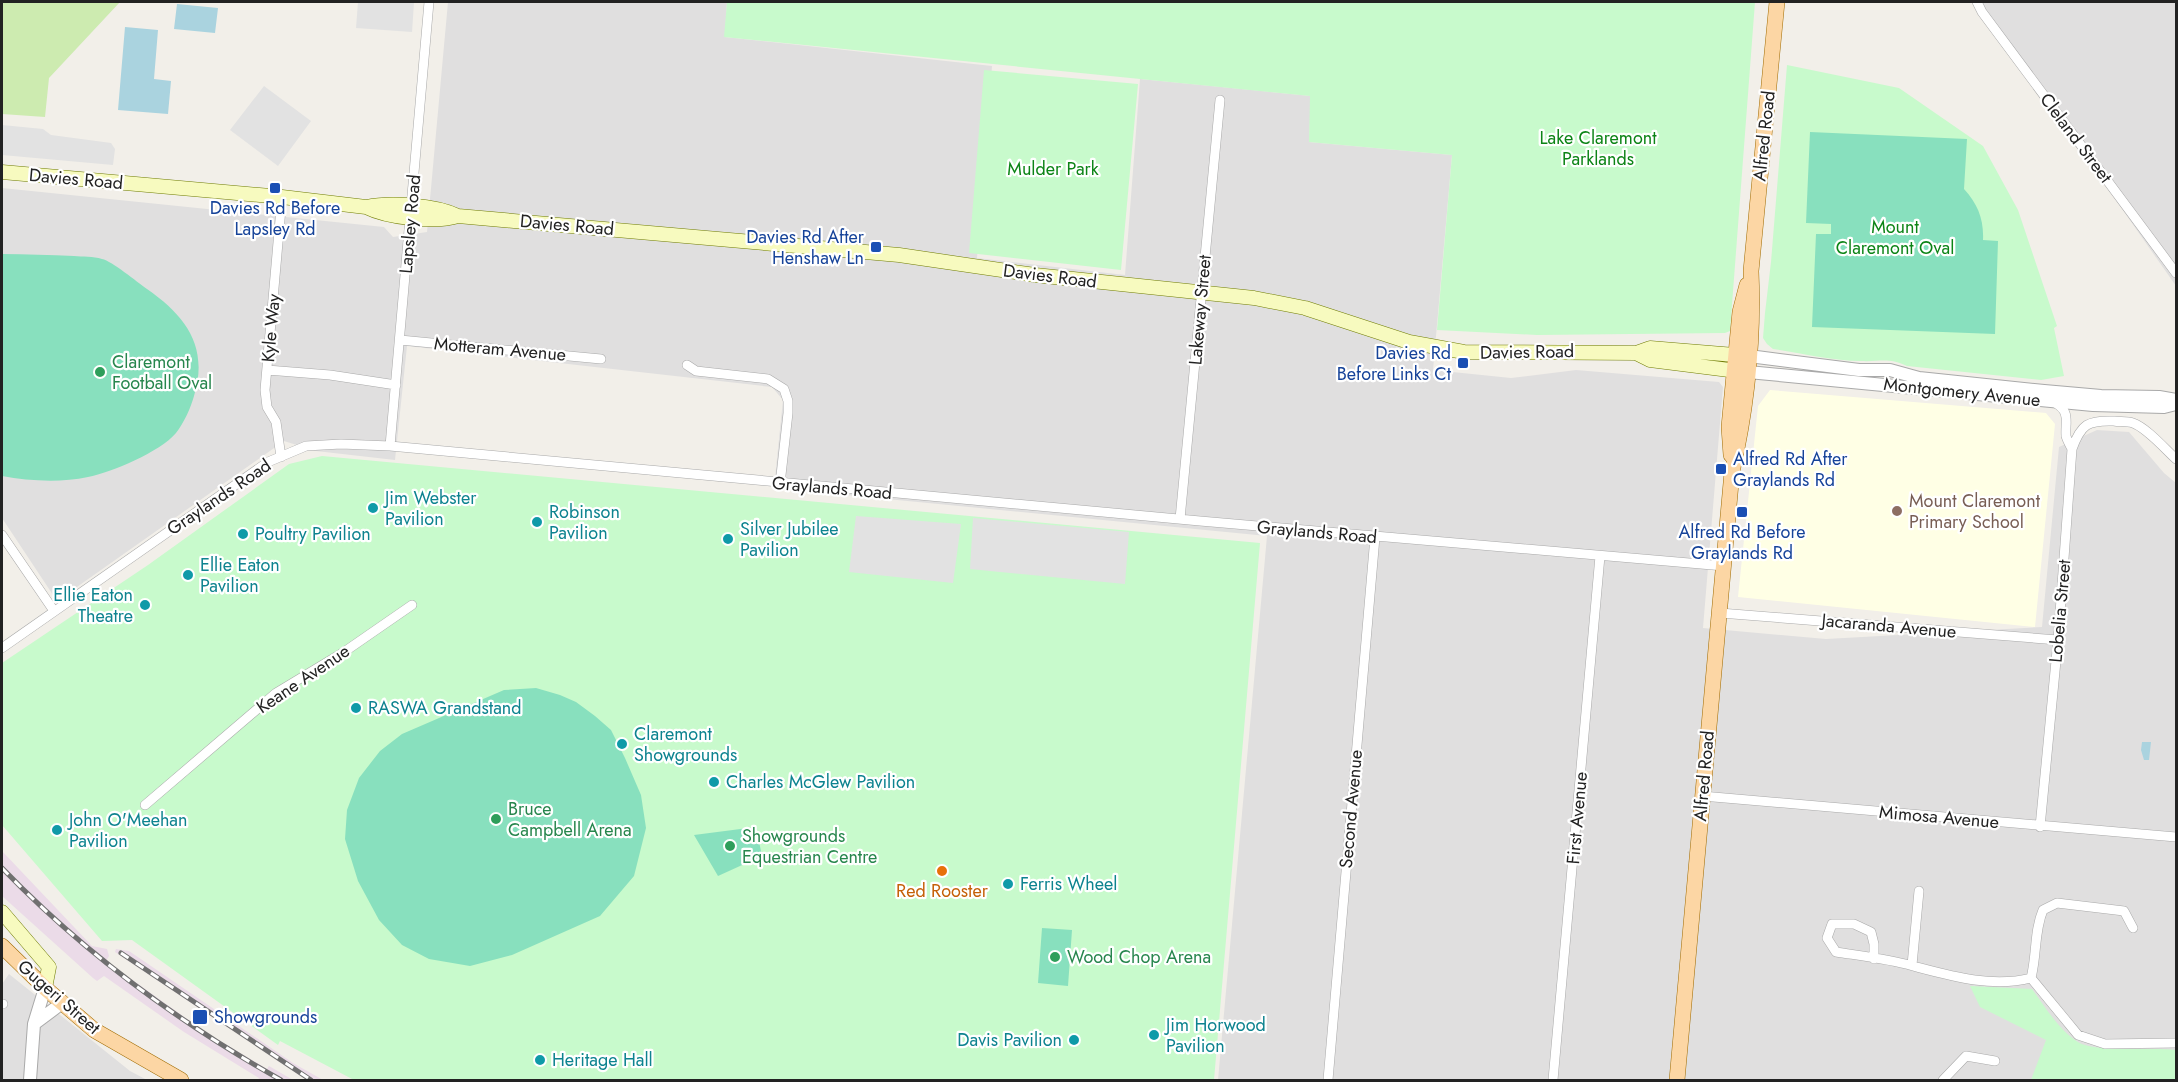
<svg xmlns="http://www.w3.org/2000/svg" width="2178" height="1082" font-family="Jost,sans-serif">
  <style>
    .residential { fill: #e0dfdf }
    .industrial { fill: #ebdbe8 }
    .education { fill: #ffffe5 }
    .grass { fill: #cdebb0 }
    .park { fill: #c8facc }
    .pitch { fill: #88e0be }
    .parking { fill: #e2e2e2 }
    .water { fill: #aad3df }
    .lines { fill: none; stroke-linecap: round; stroke-linejoin: round }
    .minor-casing { stroke: #a9a9a9; stroke-width: 10 }
    .tertiary-casing { stroke: #a9a9a9; stroke-width: 14 }
    .secondary-casing { stroke: #707d05; stroke-width: 15 }
    .primary-casing { stroke: #a06b00; stroke-width: 16 }
    .minor { stroke: #fff; stroke-width: 9 }
    .tertiary { stroke: #fff; stroke-width: 12 }
    .secondary { stroke: #f7fabf; stroke-width: 14 }
    .primary { stroke: #fcd6a4; stroke-width: 15 }
    .rail-casing { stroke: #707070; stroke-width: 5 }
    .rail { stroke: #fff; stroke-width: 3; stroke-dasharray: 9; stroke-linecap: butt }
    .transit-dot { fill: #1a4fb4; stroke: #fff; stroke-width: 2 }
    .leisure-dot { fill: #2e9e5b; stroke: #fff; stroke-width: 2 }
    .culture-dot { fill: #0f9aa8; stroke: #fff; stroke-width: 2 }
    .education-dot { fill: #8d6e63; stroke: #fff; stroke-width: 2 }
    .food-dot { fill: #e8710a; stroke: #fff; stroke-width: 2 }
    .labels { text-anchor: middle; dominant-baseline: central; stroke-width: 4.5; stroke-linejoin: round; paint-order: stroke }
    .street-label { font-size: 18px; fill: #222; stroke: #fff }
    .park-label { font-size: 18px; fill: #0c8416; stroke: #fff }
    .transit-label { font-size: 18px; fill: #164399; stroke: #fff }
    .leisure-label { font-size: 18px; fill: #27864d; stroke: #fff; text-anchor: start }
    .culture-label { font-size: 18px; fill: #0d838f; stroke: #fff; text-anchor: start }
    .education-label { font-size: 18px; fill: #785e54; stroke: #fff; text-anchor: start }
    .food-label { font-size: 18px; fill: #c56008; stroke: #fff }
  </style>
  <rect width="100%" height="100%" fill="#f2efe9"/>
  <!-- residential -->
  <path class="residential" d="M448,2H727L725,37L992,66L977,258L1125,275L1140,79L1311,96L1309,142L1452,155L1433,370L1511,378L1576,370L1719,382L1723,387L1703,628L1826,639L2042,627L2059,447L2097,430L2129,432L2164,473L2176,483V1080H1218L1267,536L774,488L783,400L772,387L407,346L395,460L316,451L284,441L57,601L2,518V188L384,227L393,237L427,232Z
    M1977,2H2176V286Z
    M9,974L130,1071L147,1080H2V984Z"/>
  <!-- industrial -->
  <path class="industrial" d="M2,851L92,946L107,949L109,956L106,961L205,1032L267,1069L269,1066L293,1080H258L259,1078L184,1032L104,976L97,981L93,978L2,896Z
    M116,949L129,951L293,1063L323,1080H307L115,952Z"/>
  <!-- education -->
  <path class="education" d="M1770,390L2046,413L2055,424L2035,627L1738,597L1758,406Z"/>
  <!-- grass -->
  <path class="grass" d="M2,2H120L49,78L45,117L2,114Z"/>
  <!-- park -->
  <path class="park" d="M727,2H1755L1730,331L1725,333L1537,335L1437,330L1452,155L1309,142L1310,96L724,37Z
    M1787,65L1899,88L1983,146L2018,210L2057,326L2054,328L2064,376L2041,380L1907,366C1888,357 1880,362 1861,361C1832,361 1802,353 1773,349L1767,344L1763,338L1765,313L1771,262Z
    M984,70L1138,84L1121,270L969,253Z
    M322,456L1260,543L1214,1080H354L280,1041L278,1045L132,940L102,941L2,825V663L148,565L289,464Z
    M1970,986L2032,989C2045,1007 2059,1030 2078,1042C2095,1053 2153,1047 2176,1050V1080H2031L2046,1040L1980,1007Z"/>
  <!-- pitch -->
  <path class="pitch" d="M1810,132L1967,139L1964,189C1978,204 1984,220 1983,240L1998,241L1995,334L1812,327L1816,234H1831V224L1806,223Z
    M2,254C26,254 50,255 74,256C83,257 93,256 102,259C112,261 137,282 147,289C186,316 209,347 194,396C191,407 184,423 176,433C160,452 112,472 88,477C60,483 29,481 2,476Z
    M536,688L560,695L576,702L595,716L611,730L625,758L641,795L646,828L634,876L600,916L512,955L470,966L429,959L402,945L379,920L358,881L345,839L347,810L359,778L380,751L402,734L504,690Z
    M756,827L762,856L718,876L694,835Z
    M1042,928L1072,930L1068,986L1038,983Z"/>
  <!-- parking -->
  <path class="parking" d="M358,2H414L412,32L356,28Z
    M264,86L311,121L278,166L230,130Z
    M2,125L43,129L51,135L111,143L115,149L113,165L2,155Z
    M856,516L961,524L953,583L849,572Z
    M973,518L1129,532L1125,584L970,569Z"/>
  <!-- water -->
  <path class="water" d="M177,4L218,8L215,33L174,29Z
    M125,27L158,30L154,79L171,81L168,114L118,110Z
    M2142,742H2151L2149,760H2144L2141,750Z"/>
  <g class="lines">
    <defs>
      <path id="minor" d="M1977,2L1982,12L2176,273
        M400,340L601,359
        M687,365L696,371L768,379L784,389L788,401V413L780,484
        M267,370L330,375L396,385
        M390,446L429,2
        M2072,449C2081,424 2088,420 2114,421C2119,422 2127,421 2133,423C2147,428 2165,449 2176,459
        M281,457L276,422L267,407L265,390L282,197
        M1180,519L1220,100
        M2,535L54,611
        M1720,613L2058,640
        M2,648L268,462L306,446L341,444L390,446L1200,521L1724,566
        M1702,796L2176,837
        M145,805L276,693L344,652L412,605
        M2040,827L2058,640L2072,449C2070,445 2067,440 2066,436C2065,420 2071,412 2054,402
        M1874,959V944L1871,932L1854,924H1832L1827,938L1836,952C1862,956 1889,959 1913,966C1951,976 1992,988 2031,978L2078,1035L2105,1044L2176,1043
        M1912,965L1919,891
        M2031,978C2037,955 2034,931 2043,910L2057,903L2124,911L2133,928
        M2,1004H3
        M1328,1080L1375,537
        M1553,1080L1600,556
        M1943,1080L1966,1056L1995,1061"/>
      <path id="tertiary" d="M1749,356L1859,370H1890L1919,378L2044,391L2101,396L2159,397L2176,400
        M1748,372L2093,405L2164,407L2176,404
        M34,1024L62,1003
        M30,1080L34,1024L45,988"/>
      <path id="secondary" d="M2,172L282,197L366,207C388,218 435,223 458,216
        M366,207C391,202 435,205 458,216L899,255L1035,275L1254,298L1305,308L1409,342L1464,352L1636,353L1650,348L1747,356
        M1636,353L1650,360L1745,372
        M2,912L49,967L45,988"/>
      <path id="primary" d="M1731,455L1729,427L1740,312L1747,285
        M2,946L45,988L94,1030L181,1080
        M1677,1080L1732,472C1747,406 1754,339 1751,271L1777,2"/>
    </defs>
    <!-- minor casing -->
    <use href="#minor" class="minor-casing"/>
    <!-- tertiary casing -->
    <use href="#tertiary" class="tertiary-casing"/>
    <!-- secondary casing -->
    <use href="#secondary" class="secondary-casing"/>
    <!-- primary casing -->
    <use href="#primary" class="primary-casing"/>
    <!-- minor -->
    <use href="#minor" class="minor"/>
    <!-- tertiary -->
    <use href="#tertiary" class="tertiary"/>
    <!-- secondary -->
    <use href="#secondary" class="secondary"/>
    <!-- primary -->
    <use href="#primary" class="primary"/>
    <defs>
      <path id="rail" d="M2,868C84,953 178,1022 281,1080
        M121,953L311,1080"/>
    </defs>
    <!-- rail casing -->
    <use href="#rail" class="rail-casing"/>
    <!-- rail -->
    <use href="#rail" class="rail"/>
  </g>
  <!-- markers -->
  <g class="transit-dot">
    <rect x="269" y="182" width="12" height="12" rx="3"/>
    <rect x="870" y="241" width="12" height="12" rx="3"/>
    <rect x="1457" y="357" width="12" height="12" rx="3"/>
    <rect x="1715" y="463" width="12" height="12" rx="3"/>
    <rect x="1736" y="506" width="12" height="12" rx="3"/>
    <rect x="192" y="1009" width="16" height="16" rx="3"/>
  </g>
  <g class="leisure-dot">
    <circle cx="100" cy="372" r="6"/>
    <circle cx="496" cy="819" r="6"/>
    <circle cx="730" cy="846" r="6"/>
    <circle cx="1055" cy="957" r="6"/>
  </g>
  <g class="culture-dot">
    <circle cx="373" cy="508" r="6"/>
    <circle cx="537" cy="522" r="6"/>
    <circle cx="243" cy="534" r="6"/>
    <circle cx="728" cy="539" r="6"/>
    <circle cx="188" cy="575" r="6"/>
    <circle cx="145" cy="605" r="6"/>
    <circle cx="356" cy="708" r="6"/>
    <circle cx="622" cy="744" r="6"/>
    <circle cx="714" cy="782" r="6"/>
    <circle cx="57" cy="830" r="6"/>
    <circle cx="1008" cy="884" r="6"/>
    <circle cx="1154" cy="1035" r="6"/>
    <circle cx="1074" cy="1040" r="6"/>
    <circle cx="540" cy="1060" r="6"/>
  </g>
  <circle class="education-dot" cx="1897" cy="511" r="6"/>
  <circle class="food-dot" cx="942" cy="871" r="6"/>
  <g class="labels">
    <!-- street labels -->
    <g class="street-label">
      <text transform="translate(1764 136) rotate(-84)">Alfred Road</text>
      <text transform="translate(2076 138) rotate(53)">Cleland Street</text>
      <text transform="translate(76 179) rotate(5)">Davies Road</text>
      <text transform="translate(410 224) rotate(-85)">Lapsley Road</text>
      <text transform="translate(567 225) rotate(5)">Davies Road</text>
      <text transform="translate(1050 276) rotate(7)">Davies Road</text>
      <text transform="translate(1200 310) rotate(-85)">Lakeway Street</text>
      <text transform="translate(271 328) rotate(-85)">Kyle Way</text>
      <text transform="translate(500 349) rotate(5)">Motteram Avenue</text>
      <text transform="translate(1527 352) rotate(-1)">Davies Road</text>
      <text transform="translate(1962 392) rotate(6)">Montgomery Avenue</text>
      <text transform="translate(832 488) rotate(5)">Graylands Road</text>
      <text transform="translate(219 497) rotate(-34)">Graylands Road</text>
      <text transform="translate(1317 532) rotate(5)">Graylands Road</text>
      <text transform="translate(2060 611) rotate(-85)">Lobelia Street</text>
      <text transform="translate(1889 626) rotate(5)">Jacaranda Avenue</text>
      <text transform="translate(303 679) rotate(-34)">Keane Avenue</text>
      <text transform="translate(1704 776) rotate(-85)">Alfred Road</text>
      <text transform="translate(1351 809) rotate(-85)">Second Avenue</text>
      <text transform="translate(1939 817) rotate(5)">Mimosa Avenue</text>
      <text transform="translate(1577 818) rotate(-85)">First Avenue</text>
      <text transform="translate(59 997) rotate(41)">Gugeri Street</text>
    </g>
    <!-- park labels -->
    <g class="park-label">
      <text x="1598" y="138">Lake Claremont<tspan x="1598" dy="21">Parklands</tspan></text>
      <text x="1053" y="169">Mulder Park</text>
      <text x="1895" y="227">Mount<tspan x="1895" dy="21">Claremont Oval</tspan></text>
    </g>
    <!-- transit labels -->
    <g class="transit-label">
      <text x="275" y="208">Davies Rd Before<tspan x="275" dy="21">Lapsley Rd</tspan></text>
      <text x="864" y="237" text-anchor="end">Davies Rd After<tspan x="864" dy="21">Henshaw Ln</tspan></text>
      <text x="1451" y="353" text-anchor="end">Davies Rd<tspan x="1451" dy="21">Before Links Ct</tspan></text>
      <text x="1733" y="459" text-anchor="start">Alfred Rd After<tspan x="1733" dy="21">Graylands Rd</tspan></text>
      <text x="1742" y="532">Alfred Rd Before<tspan x="1742" dy="21">Graylands Rd</tspan></text>
      <text x="214" y="1017" text-anchor="start">Showgrounds</text>
    </g>
    <!-- leisure labels -->
    <g class="leisure-label">
      <text x="112" y="362">Claremont<tspan x="112" dy="21">Football Oval</tspan></text>
      <text x="508" y="809">Bruce<tspan x="508" dy="21">Campbell Arena</tspan></text>
      <text x="742" y="836">Showgrounds<tspan x="742" dy="21">Equestrian Centre</tspan></text>
      <text x="1067" y="957">Wood Chop Arena</text>
    </g>
    <!-- culture labels -->
    <g class="culture-label">
      <text x="385" y="498">Jim Webster<tspan x="385" dy="21">Pavilion</tspan></text>
      <text x="549" y="512">Robinson<tspan x="549" dy="21">Pavilion</tspan></text>
      <text x="740" y="529">Silver Jubilee<tspan x="740" dy="21">Pavilion</tspan></text>
      <text x="255" y="534">Poultry Pavilion</text>
      <text x="200" y="565">Ellie Eaton<tspan x="200" dy="21">Pavilion</tspan></text>
      <text x="133" y="595" text-anchor="end">Ellie Eaton<tspan x="133" dy="21">Theatre</tspan></text>
      <text x="368" y="708">RASWA Grandstand</text>
      <text x="634" y="734">Claremont<tspan x="634" dy="21">Showgrounds</tspan></text>
      <text x="726" y="782">Charles McGlew Pavilion</text>
      <text x="69" y="820">John O'Meehan<tspan x="69" dy="21">Pavilion</tspan></text>
      <text x="1020" y="884">Ferris Wheel</text>
      <text x="1166" y="1025">Jim Horwood<tspan x="1166" dy="21">Pavilion</tspan></text>
      <text x="1062" y="1040" text-anchor="end">Davis Pavilion</text>
      <text x="552" y="1060">Heritage Hall</text>
    </g>
    <!-- education labels -->
    <g class="education-label">
      <text x="1909" y="501">Mount Claremont<tspan x="1909" dy="21">Primary School</tspan></text>
    </g>
    <!-- food labels -->
    <g class="food-label">
      <text x="942" y="891">Red Rooster</text>
    </g>
  </g>
  <!-- border -->
  <rect width="2178" height="1082" fill="none" stroke="#222222" stroke-width="6"/>
</svg>
